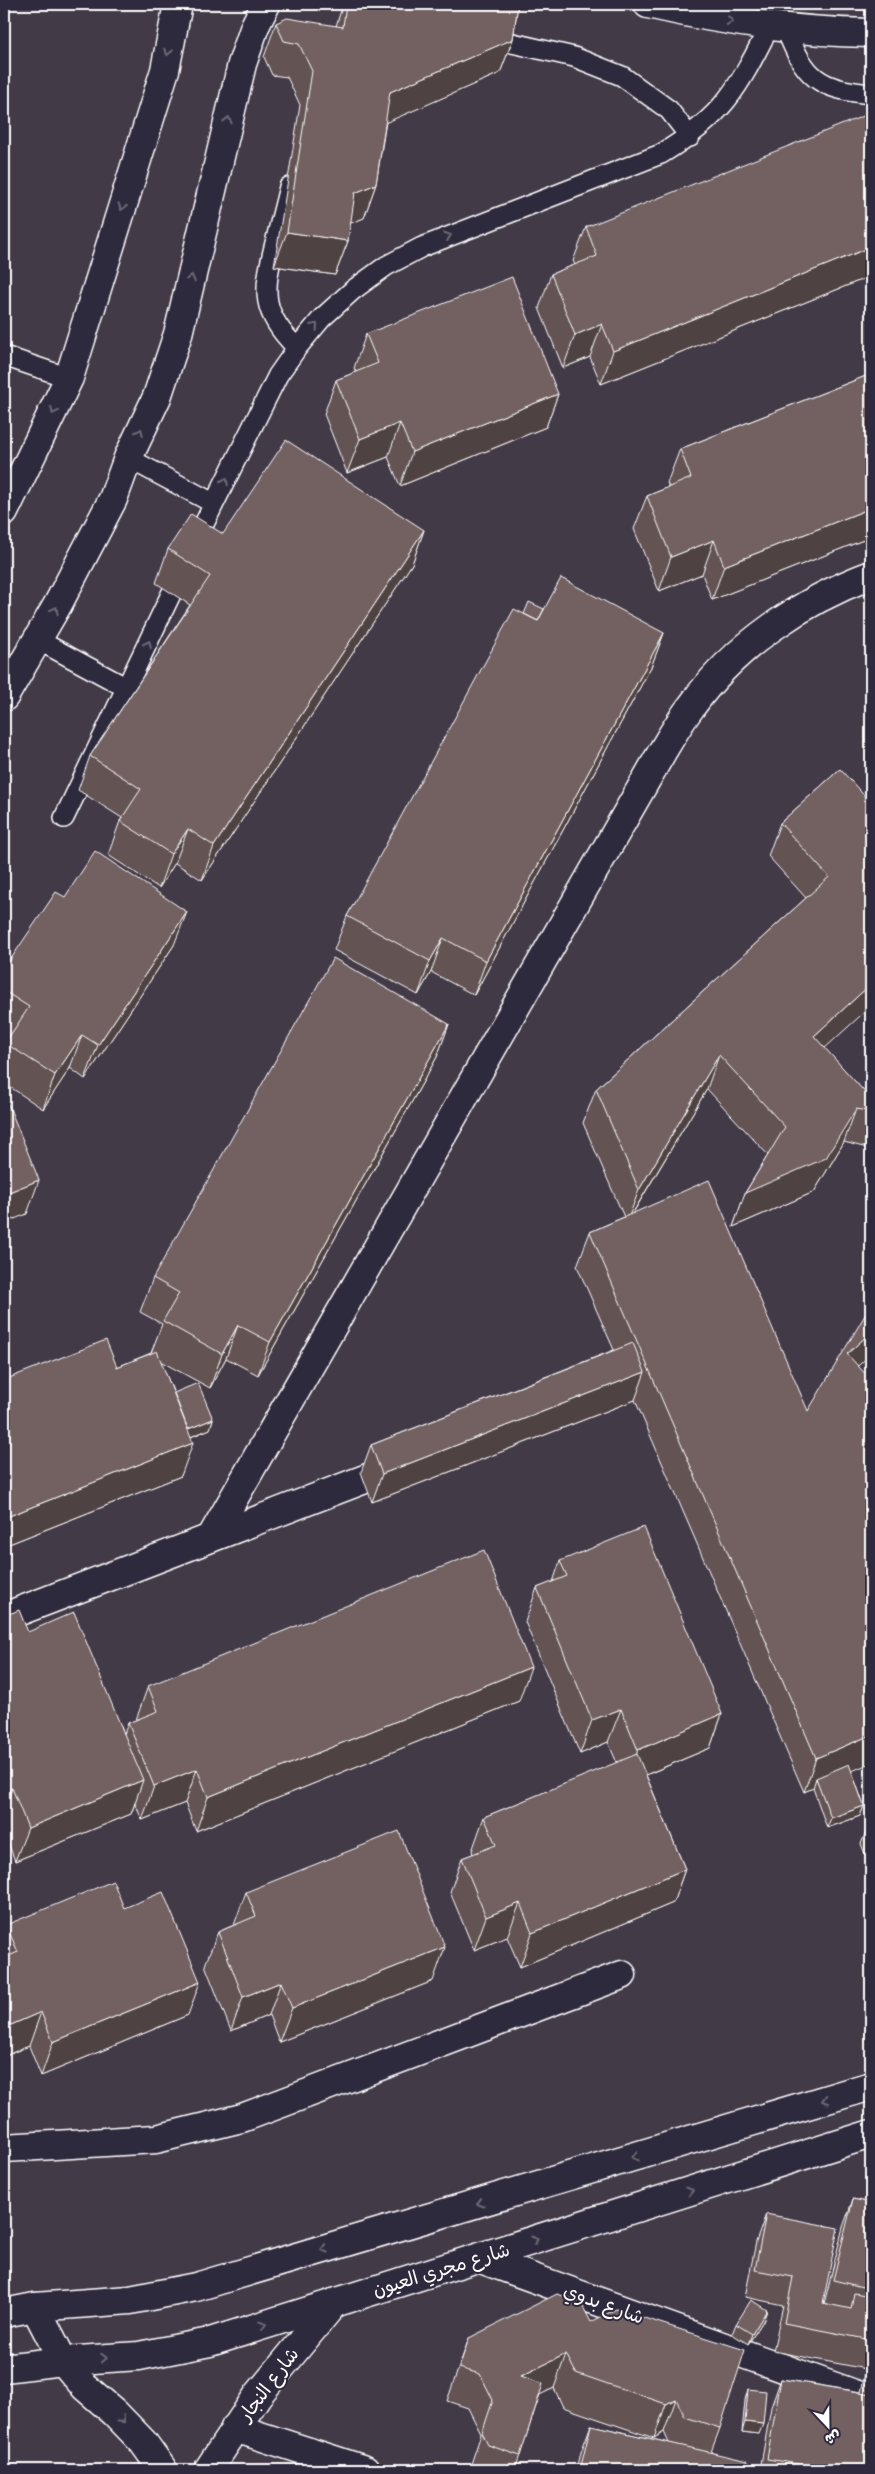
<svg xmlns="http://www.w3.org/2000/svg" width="875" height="2474" font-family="'Patrick Hand','Playpen Sans Arabic',sans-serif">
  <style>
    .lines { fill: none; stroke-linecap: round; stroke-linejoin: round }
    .lane-casing { stroke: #fff; stroke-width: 22 }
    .street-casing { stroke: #fff; stroke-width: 31 }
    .secondary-casing { stroke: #fff; stroke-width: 31 }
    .primary-casing { stroke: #fff; stroke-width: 31 }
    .lane { stroke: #2f2a3d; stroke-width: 19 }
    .street { stroke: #2f2a3d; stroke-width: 28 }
    .secondary { stroke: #2f2a3d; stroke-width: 28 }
    .primary { stroke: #2f2a3d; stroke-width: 28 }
    .wall { fill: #635353; stroke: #fff }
    .shaded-wall { fill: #504343; stroke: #fff }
    .building { fill: #736060; stroke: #fff }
    .oneway { stroke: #6d6a77 }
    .labels { text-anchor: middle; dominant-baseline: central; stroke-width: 4; stroke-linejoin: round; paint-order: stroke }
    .street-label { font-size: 19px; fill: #fff; stroke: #2f2a3d }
  </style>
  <rect width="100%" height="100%" fill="#433a48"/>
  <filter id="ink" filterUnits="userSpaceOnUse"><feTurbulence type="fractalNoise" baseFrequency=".02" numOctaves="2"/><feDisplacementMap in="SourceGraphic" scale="10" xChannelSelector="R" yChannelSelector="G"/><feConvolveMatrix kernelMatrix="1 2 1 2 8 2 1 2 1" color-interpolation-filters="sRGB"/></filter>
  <g filter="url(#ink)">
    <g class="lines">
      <defs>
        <path id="lane" d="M786,29C805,78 818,89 871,94
          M486,37L574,57L622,76L669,110L690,137
          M289,187C284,207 279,227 274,247C263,292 261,313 297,348
          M4,356L69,378
          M128,458L213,503
          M194,544L278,375L297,348L322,318L353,290L386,266L422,247L661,154C723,117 738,89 769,27
          M38,640L127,688
          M64,818L183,569"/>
        <path id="street" d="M648,4C722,21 795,32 871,33
          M4,512L69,378L165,70L178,4
          M4,697L58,604L113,499L128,458L157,397L178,334L242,64L255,26L266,4
          M211,1538L662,752C671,737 680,721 691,707C735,645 802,601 871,575
          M4,1617L399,1466
          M4,2148L156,2139L242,2118L622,1975
          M478,2258L871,2400
          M235,2428L365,2470"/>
        <path id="secondary" d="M35,2307L63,2361L85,2387L115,2413L143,2442L163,2470
          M208,2470L258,2395L334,2303"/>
        <path id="primary" d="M4,2313L35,2307L130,2300L196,2287L871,2086
          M4,2368L63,2361L139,2356L210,2342L871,2134"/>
      </defs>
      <!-- lane casing -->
      <use href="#lane" class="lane-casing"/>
      <!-- street casing -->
      <use href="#street" class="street-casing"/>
      <!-- secondary casing -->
      <use href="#secondary" class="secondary-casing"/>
      <!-- primary casing -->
      <use href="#primary" class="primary-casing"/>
      <!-- lane -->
      <use href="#lane" class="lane"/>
      <!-- street -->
      <use href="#street" class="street"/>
      <!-- secondary -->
      <use href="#secondary" class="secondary"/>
      <!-- primary -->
      <use href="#primary" class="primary"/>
    </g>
    <!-- wall -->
    <path class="wall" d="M343,4H518L513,39L500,73L386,122L376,184L364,218L350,223L348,241L335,275L274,266L300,105L287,77L272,75L264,57L276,23L336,26Z
      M871,126V276L601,384L590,357L563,368L539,308L551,274L575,265L573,261L586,227Z
      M366,334L558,394L546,427L400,486L388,457L347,473L324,414L336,380L356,372L354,368Z
      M871,374V537L712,600L702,574L659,591L634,529L647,496L669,487L667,483L680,449Z
      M424,530L412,564L202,880L175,863L159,888L108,855L120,821L122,818L78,790L90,756L190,605L156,583L168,549L223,534Z
      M544,609L664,633L651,667L474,995L431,972L418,995L334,950L347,916L524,614Z
      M840,769L825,1049L871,1099V1149L844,1142L814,1192L733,1227L745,1193L768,1155L707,1089L633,1213L808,1411L858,1366L852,1772L864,1806L860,1816L827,1828L813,1788L804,1792L635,1400L372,1502L361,1472L371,1445L614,1350L577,1266L590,1232L624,1217L583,1123L596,1089L806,898L768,856L780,823Z
      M65,897L174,945L85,1079L70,1068L43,1109L4,1083V1047L5,1043L10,1036L4,1033V969Z
      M449,1024L437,1057L258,1375L226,1358L210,1388L160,1361L174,1393L213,1419L210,1429L191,1437L181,1476L4,1546V1380L117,1367L151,1353L162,1324L140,1312L153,1278Z
      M560,1561L722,1714L710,1748L646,1775L685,1869L673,1903L520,1967L507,1937L474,1950L450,1892L462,1858L473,1854L472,1851L484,1817L617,1763L608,1742L580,1754L525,1622L537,1588L553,1582Z
      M4,1616L28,1632L124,1734L128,1723L136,1720L148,1686L519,1701L196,1831L185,1803L142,1820L135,1803L131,1814L15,1861L4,1832Z
      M871,1823V1859L868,1861L861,1844L869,1824Z
      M246,1892L433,1981L279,2042L269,2015L231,2031L205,1965L218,1932L234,1925Z
      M124,1908L188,2015L41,2076L29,2046L4,2056V1933L6,1925Z
      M853,2199L871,2203V2470H760L771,2407L781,2379L861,2392L866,2369L773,2351L783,2305L745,2297L756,2242L766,2214L823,2303L824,2304L843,2227Z
      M767,2310L763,2321L748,2344L732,2334L736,2324Z
      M591,2322L720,2428L711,2452L746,2470H577L581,2452L591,2425L669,2443L664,2432L654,2438L563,2407L554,2388L540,2394L515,2470H471L470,2467L481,2434L468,2408L447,2401L469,2338Z
      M748,2389L759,2434L742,2432L745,2400Z"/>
    <!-- shaded-wall -->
    <path class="shaded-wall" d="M513,39L500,73L378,126L390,92Z
      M376,184L364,218L343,226L355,193Z
      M287,232L348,241L335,275L274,266Z
      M871,247V276L601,384L613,351Z
      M602,324L590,357L563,368L575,335Z
      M558,394L546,427L400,486L412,452Z
      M400,423L388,457L347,473L360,439Z
      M871,508V537L712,600L724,566Z
      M424,530L412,564L202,880L214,846Z
      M714,540L702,574L659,591L671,557Z
      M664,633L651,667L474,995L486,961Z
      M188,829L175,863L159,888L171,854Z
      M187,912L174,945L85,1079L98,1045Z
      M443,938L431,972L418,995L430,961Z
      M871,984V1006L801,1070L814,1036Z
      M449,1024L437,1057L258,1375L270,1342Z
      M82,1035L70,1068L43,1109L55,1075Z
      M719,1055L707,1089L626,1224L639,1190Z
      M856,1109L844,1142L814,1192L733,1227L745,1193Z
      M39,1180L27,1214L4,1223V1194Z
      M238,1325L226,1358L210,1388L222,1354Z
      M871,1332V1354L835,1387L847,1354Z
      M645,1372L635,1400L372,1502L382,1474Z
      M213,1419L210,1429L173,1444L176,1434Z
      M193,1443L181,1476L4,1546V1518Z
      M531,1667L519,1701L196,1831L208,1797Z
      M621,1709L608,1742L580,1754L592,1720Z
      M722,1714L710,1748L626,1783L638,1750Z
      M871,1735V1763L819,1785L816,1778L813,1788L804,1792L816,1758Z
      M197,1769L185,1803L142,1820L154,1786Z
      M143,1780L131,1814L15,1861L28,1828Z
      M12,1788L4,1809V1791Z
      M864,1806L860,1816L827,1828L831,1818Z
      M871,1851V1859L868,1861Z
      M685,1869L673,1903L520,1967L532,1933Z
      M520,1903L507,1937L474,1950L486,1917Z
      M445,1947L433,1981L279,2042L292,2008Z
      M200,1982L188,2015L41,2076L53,2042Z
      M281,1982L269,2015L231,2031L243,1997Z
      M41,2012L29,2046L4,2056V2028Z
      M767,2310L763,2321L748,2344L752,2334Z
      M566,2354L554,2388L509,2410L521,2376Z
      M676,2399L664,2432L654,2438L666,2404Z
      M745,2422L763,2424L759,2434L742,2432Z"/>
    <!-- building -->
    <path class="building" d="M346,4H518L513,39L390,92L376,184L355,193L348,241L287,232L312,71L299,44L284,41L276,23L287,18L343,27Z
      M866,115L871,126V247L613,351L602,324L575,335L551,274L597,256L586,227Z
      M512,277L558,394L412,452L400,423L360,439L336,380L378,363L366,334Z
      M871,374V508L724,566L714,540L671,557L647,496L691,478L680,449Z
      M286,440L424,530L214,846L188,829L171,854L120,821L141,789L90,756L210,576L168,549L191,514L223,534Z
      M561,578L664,633L486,961L443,938L430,961L347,916L514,609L538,621Z
      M529,602L544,609L538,621L524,614Z
      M840,769L871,803V984L814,1036L871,1099V1112L856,1109L826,1158L745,1193L785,1127L719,1055L639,1190L596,1089L829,877L780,823Z
      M95,851L187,912L98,1045L82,1035L55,1075L5,1043L29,1007L4,991V969L56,892L65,897Z
      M333,958L449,1024L270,1342L238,1325L222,1354L163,1321L179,1293L153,1278Z
      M4,1094L39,1180L4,1194Z
      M709,1180L808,1411L871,1305V1332L847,1354L871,1380V1735L816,1758L590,1232Z
      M106,1340L117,1367L157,1351L193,1443L4,1518V1411L9,1409L4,1397V1380Z
      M633,1343L645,1372L382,1474L371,1445Z
      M198,1383L213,1419L188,1429L174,1393Z
      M644,1527L722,1714L638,1750L621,1709L592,1720L537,1588L567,1576L560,1561Z
      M484,1550L531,1667L208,1797L197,1769L154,1786L128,1723L158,1711L148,1686Z
      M19,1610L28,1632L74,1612L143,1780L28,1828L12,1788L4,1791V1616Z
      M637,1754L685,1869L532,1933L520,1903L486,1917L462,1858L496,1845L484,1817Z
      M849,1764L864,1806L831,1818L816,1778Z
      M871,1823V1831L869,1824Z
      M399,1831L445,1947L292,2008L281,1982L243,1997L218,1932L256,1916L246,1892Z
      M113,1881L124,1908L163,1892L200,1982L53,2042L41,2012L4,2028V1958L18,1952L6,1925Z
      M853,2199L871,2203V2289L833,2280Z
      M766,2214L838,2228L823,2303L851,2309L854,2293L871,2296V2340L784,2323L793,2277L755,2270Z
      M557,2294L580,2301L591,2322L616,2309L745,2350L720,2428L685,2417L676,2399L666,2404L576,2373L566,2354L521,2376L543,2384L520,2456L488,2445L482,2433L493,2400L480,2374L459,2368L469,2338Z
      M751,2300L767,2310L752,2334L736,2324Z
      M871,2364V2376H869Z
      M781,2379L871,2394V2470H835L767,2459Z
      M748,2389L766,2391L763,2424L745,2422Z
      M591,2425L748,2461L746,2470H580Z"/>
    <!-- one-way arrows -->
    <defs><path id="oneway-chevron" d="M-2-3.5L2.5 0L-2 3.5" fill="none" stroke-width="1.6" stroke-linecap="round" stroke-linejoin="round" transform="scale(1.25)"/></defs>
    <g class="oneway">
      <use href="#oneway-chevron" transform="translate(730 21) rotate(9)"/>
      <use href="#oneway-chevron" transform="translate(168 52) rotate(101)"/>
      <use href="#oneway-chevron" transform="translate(228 120) rotate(-77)"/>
      <use href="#oneway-chevron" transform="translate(122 207) rotate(107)"/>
      <use href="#oneway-chevron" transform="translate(448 236) rotate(-21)"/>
      <use href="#oneway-chevron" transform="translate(191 278) rotate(-77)"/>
      <use href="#oneway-chevron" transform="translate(315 326) rotate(-49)"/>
      <use href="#oneway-chevron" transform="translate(54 411) rotate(116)"/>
      <use href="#oneway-chevron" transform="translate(140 432) rotate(-65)"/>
      <use href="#oneway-chevron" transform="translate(225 481) rotate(-63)"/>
      <use href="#oneway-chevron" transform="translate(55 610) rotate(-61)"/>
      <use href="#oneway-chevron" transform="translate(148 644) rotate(-65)"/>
      <use href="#oneway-chevron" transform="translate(825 2100) rotate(163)"/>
      <use href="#oneway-chevron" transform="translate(635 2157) rotate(163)"/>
      <use href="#oneway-chevron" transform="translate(690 2191) rotate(-17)"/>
      <use href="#oneway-chevron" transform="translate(480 2203) rotate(163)"/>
      <use href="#oneway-chevron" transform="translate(535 2240) rotate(-17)"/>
      <use href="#oneway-chevron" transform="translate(324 2249) rotate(163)"/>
      <use href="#oneway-chevron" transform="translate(263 2325) rotate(-18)"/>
      <use href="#oneway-chevron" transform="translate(104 2358) rotate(-3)"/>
      <use href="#oneway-chevron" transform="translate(122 2420) rotate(47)"/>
    </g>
  </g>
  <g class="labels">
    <!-- street labels -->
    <g class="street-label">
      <text transform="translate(441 2269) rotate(-17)">شارع مجري العيون</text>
      <text transform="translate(604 2303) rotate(20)">شارع بدوي</text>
      <text transform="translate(268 2384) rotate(-53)">شارع النجار</text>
    </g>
  </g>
  <!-- margin -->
  <rect width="875" height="2474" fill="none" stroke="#2f2a3d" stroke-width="20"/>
  <rect x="10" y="10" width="855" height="2454" fill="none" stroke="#fff" stroke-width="2" filter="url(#ink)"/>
  <!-- north arrow -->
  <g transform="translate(828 2426) rotate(158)" stroke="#2f2a3d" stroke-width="4" paint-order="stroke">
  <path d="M0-4L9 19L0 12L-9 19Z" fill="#ffffff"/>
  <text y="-8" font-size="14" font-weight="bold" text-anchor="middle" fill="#ffffff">ش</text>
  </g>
</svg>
